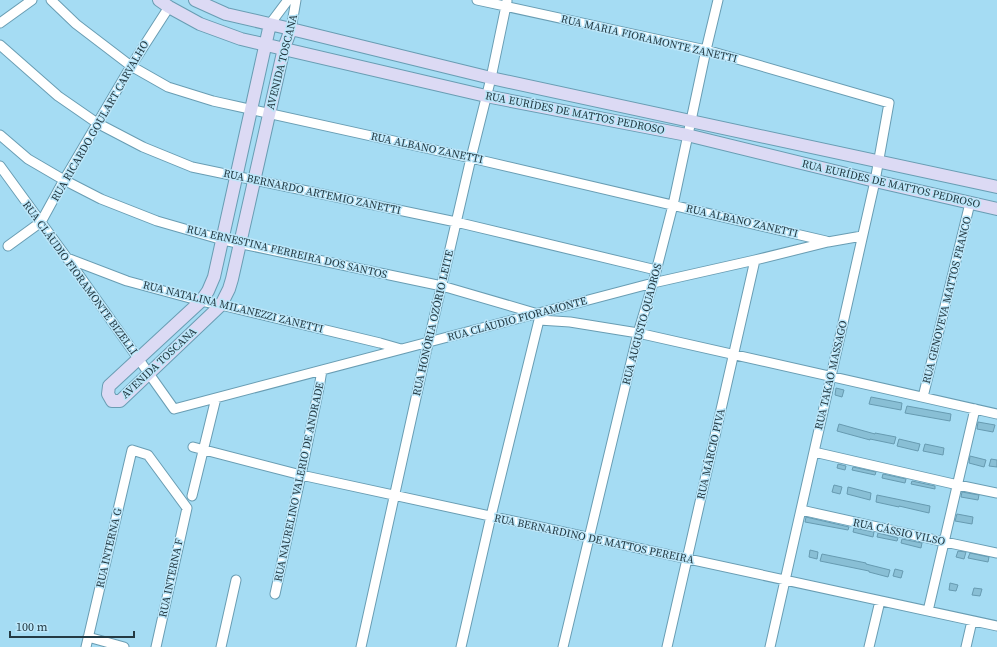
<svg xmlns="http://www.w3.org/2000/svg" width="997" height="647" font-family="'Source Serif 4',serif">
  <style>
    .building { fill: #89bfd5; stroke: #679bb1 }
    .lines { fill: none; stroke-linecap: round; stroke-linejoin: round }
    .street-casing { stroke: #699db3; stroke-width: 11 }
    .secondary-casing { stroke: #699db3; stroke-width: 14 }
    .street { stroke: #fff; stroke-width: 9 }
    .secondary { stroke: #dcdaf4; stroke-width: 12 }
    .labels { text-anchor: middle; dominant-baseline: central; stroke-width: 3; stroke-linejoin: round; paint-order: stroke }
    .street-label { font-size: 11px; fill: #243a43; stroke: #bce7fa }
  </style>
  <rect width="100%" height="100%" fill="#a5dcf3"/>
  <!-- building -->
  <path class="building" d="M836,388L844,390L842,397L835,395Z
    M871,397L902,403L901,410L869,404Z
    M907,406L951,414L950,421L905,413Z
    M978,422L995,425L993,432L977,429Z
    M839,424L875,434V433L896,437L894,444L870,439V440L837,431Z
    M899,439L920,444L918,451L897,446Z
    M925,444L944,448L943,455L923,451Z
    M970,456L986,460L984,467L969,463Z
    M991,459L997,460V467L989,466Z
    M838,464L846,466L845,470L837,468Z
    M853,467L876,472L875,475L852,470Z
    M883,474L906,479L905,483L882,478Z
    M912,481L935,486V489L911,484Z
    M834,485L842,487L840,494L832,492Z
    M848,487L871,493L870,500L847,494Z
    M962,492L979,495L978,500L961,497Z
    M877,495L930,506L929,513L899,506V507L876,502Z
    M957,514L973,517L972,524L955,521Z
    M806,517L849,527L848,530L805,522Z
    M854,528L874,532L873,537L853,532Z
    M878,533L898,538L897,541L877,537Z
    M902,539L922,543L921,548L901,543Z
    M810,550L818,552L817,559L809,557Z
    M958,551L966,552L964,559L956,557Z
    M970,553L989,557L988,562L968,558Z
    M822,554L866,563V564L890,570L888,577L869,572V571L820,561Z
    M895,569L903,571L901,578L893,576Z
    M950,583L958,585L956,591L949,590Z
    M974,588L982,589L980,596L972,595Z"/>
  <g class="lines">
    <defs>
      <path id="street" d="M51,0L76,24L131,66L168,87L213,101L471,158L826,241
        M477,0L706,50L889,103L875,181L770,647
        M0,23L32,0
        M270,24L288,0
        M291,29L296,0
        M0,45L58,96L97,123L143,147L192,167L456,222L656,270
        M0,135L28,159L64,180L101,199L157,221L223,240L442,286L538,314L539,320L491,516L461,647
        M0,166L67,258L174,409L653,283L755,260L828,242L862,236
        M8,246L41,222L64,180L131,66L169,7
        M67,258L127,281L201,301L221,305L380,343L401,349
        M539,320L570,322L638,333L997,414
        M923,397L970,203
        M193,447L301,475L997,626
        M814,452L958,485L997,493
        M192,496L216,398
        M801,510L945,542L997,553
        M275,594L301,475L319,388L322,370
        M928,611L975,409
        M88,637L124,647
        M86,647L132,450L148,455L187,508L156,647
        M221,647L236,580
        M361,647L425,357L471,158L491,78L507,1
        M563,647L589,538L638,333L653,283L673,205L706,50L718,0
        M667,647L755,260
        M869,647L880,601
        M966,647L972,621"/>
      <path id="secondary" d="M159,0L169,7L200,24L241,39L486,96L687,135L875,181L997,209
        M195,0L226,14L291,29L491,78L997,187
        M270,24L214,277L208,291L201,301L109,386L108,394L112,401H120L221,305L229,289L232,279L284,48L291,29"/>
    </defs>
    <!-- street casing -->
    <use href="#street" class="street-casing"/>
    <!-- secondary casing -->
    <use href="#secondary" class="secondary-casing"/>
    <!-- street -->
    <use href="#street" class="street"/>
    <!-- secondary -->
    <use href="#secondary" class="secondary"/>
  </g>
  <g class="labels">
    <!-- street labels -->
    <g class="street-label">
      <text transform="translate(649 39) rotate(13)">RUA MARIA FIORAMONTE ZANETTI</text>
      <text transform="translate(282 62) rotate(-76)">AVENIDA TOSCANA</text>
      <text transform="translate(575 113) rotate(11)">RUA EURÍDES DE MATTOS PEDROSO</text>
      <text transform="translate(100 121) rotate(-60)">RUA RICARDO GOULART CARVALHO</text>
      <text transform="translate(427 148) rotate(12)">RUA ALBANO ZANETTI</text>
      <text transform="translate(891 184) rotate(13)">RUA EURÍDES DE MATTOS PEDROSO</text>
      <text transform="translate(312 192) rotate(12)">RUA BERNARDO ARTEMIO ZANETTI</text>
      <text transform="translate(742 221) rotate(13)">RUA ALBANO ZANETTI</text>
      <text transform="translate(287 252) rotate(13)">RUA ERNESTINA FERREIRA DOS SANTOS</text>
      <text transform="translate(80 278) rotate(54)">RUA CLÁUDIO FIORAMONTE BIZELLI</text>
      <text transform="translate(947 300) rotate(-76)">RUA GENOVEVA MATTOS FRANCO</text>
      <text transform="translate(233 307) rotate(14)">RUA NATALINA MILANEZZI ZANETTI</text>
      <text transform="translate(517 319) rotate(-15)">RUA CLÁUDIO FIORAMONTE</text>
      <text transform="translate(433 323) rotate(-77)">RUA HONÓRIA OZÓRIO LEITE</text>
      <text transform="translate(642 324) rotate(-75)">RUA AUGUSTO QUADROS</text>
      <text transform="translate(159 363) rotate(-43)">AVENIDA TOSCANA</text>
      <text transform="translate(831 375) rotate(-77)">RUA TAKAO MASSAGO</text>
      <text transform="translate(711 454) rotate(-77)">RUA MÁRCIO PIVA</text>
      <text transform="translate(299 482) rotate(-78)">RUA NAURELINO VALERIO DE ANDRADE</text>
      <text transform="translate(899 532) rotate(12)">RUA CÁSSIO VILSO</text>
      <text transform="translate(594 539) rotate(12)">RUA BERNARDINO DE MATTOS PEREIRA</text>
      <text transform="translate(109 548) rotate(-77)">RUA INTERNA G</text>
      <text transform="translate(171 578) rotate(-78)">RUA INTERNA F</text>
    </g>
  </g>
  <!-- scale -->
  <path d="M10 631v6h124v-6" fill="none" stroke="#243a43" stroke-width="2"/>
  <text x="16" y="631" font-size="12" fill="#243a43" stroke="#bce7fa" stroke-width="3" paint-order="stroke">100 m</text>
</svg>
